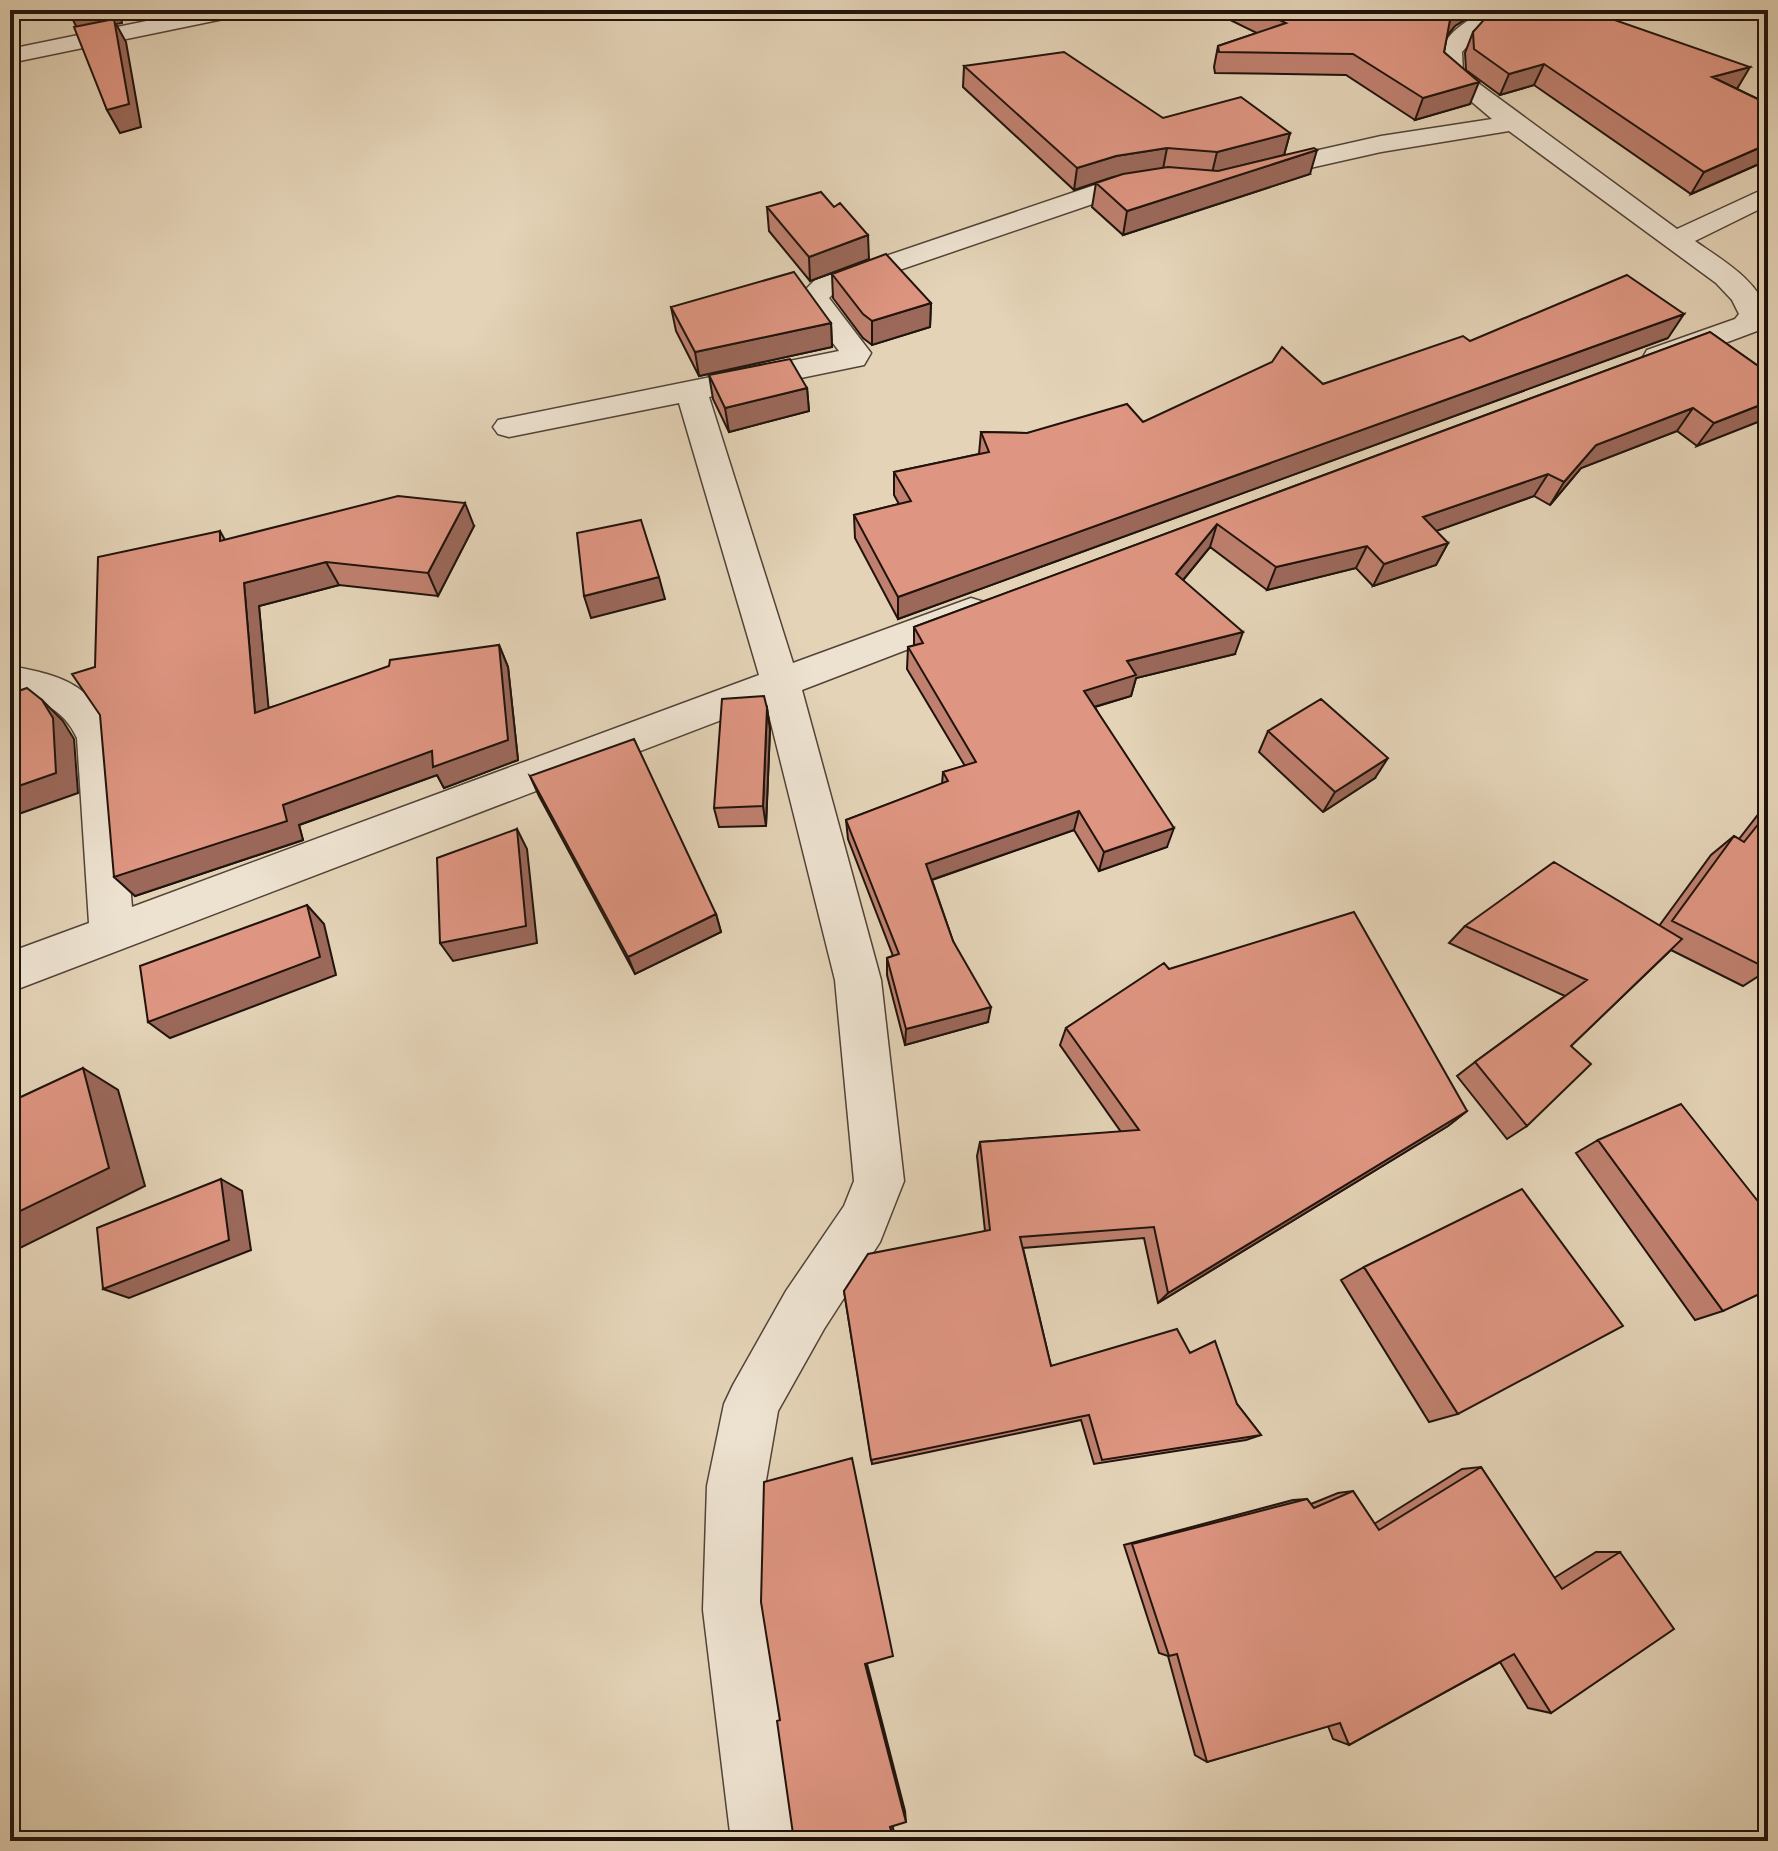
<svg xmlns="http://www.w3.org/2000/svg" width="1778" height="1851" font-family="'Libre Caslon Text',serif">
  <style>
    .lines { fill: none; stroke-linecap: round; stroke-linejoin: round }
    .minor-casing { stroke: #514337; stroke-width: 3 }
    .minor { fill: #ede2d0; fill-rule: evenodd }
    .wall { fill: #bf806f; stroke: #20130c; stroke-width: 2 }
    .shaded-wall { fill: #9b685a; stroke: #20130c; stroke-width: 2 }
    .building { fill: #de9581; stroke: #20130c; stroke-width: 2 }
  </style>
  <rect width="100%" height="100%" fill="#e4d3b7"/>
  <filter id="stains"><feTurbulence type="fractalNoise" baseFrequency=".0025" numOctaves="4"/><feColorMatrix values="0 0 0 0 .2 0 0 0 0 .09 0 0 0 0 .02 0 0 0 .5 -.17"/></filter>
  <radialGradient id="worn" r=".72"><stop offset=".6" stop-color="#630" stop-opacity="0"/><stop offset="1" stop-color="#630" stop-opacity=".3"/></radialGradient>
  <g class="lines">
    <defs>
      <path id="minor" d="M200,10H244L241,15L233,17L10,63V49Z
        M1485,10H1512L1479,33L1462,52L1463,72L1677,229L1768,187V205L1695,241C1722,260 1760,281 1768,315L1757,331L1669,364L1658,366L1647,364L1643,357L1647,350L1735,319L1739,314L1732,300L1716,283L1509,131L1381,152L1257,180L1248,178L1244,172L1248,166L1381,136L1492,119L1439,74C1438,38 1455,28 1485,10Z
        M1151,173L1160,175L1164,181L1160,187L1119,195L835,292L829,298L871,353L864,365L709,397L793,663L971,598L984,602L989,611L984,620L802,690L881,980L904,1181L880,1242L824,1329L778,1411L765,1486L763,1610L797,1841H731L703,1610L707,1486L724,1404L733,1385L786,1291L844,1206L854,1181L835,980L766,703L10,992V952L89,923L77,738C63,708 40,700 10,694V666C66,676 91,685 117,738L132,907L759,675L679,403L509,437L498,434L493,427L498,420L839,351L798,297L815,280L1104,182Z"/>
    </defs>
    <!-- minor casing -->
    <use href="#minor" class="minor-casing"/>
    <!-- minor -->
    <use href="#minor" class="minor"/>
  </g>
  <!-- wall -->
  <path class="wall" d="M1228,10H1480L1455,26L1447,36L1444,52L1470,104L1415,120L1346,75L1215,73L1214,67L1218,46L1257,33L1226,18Z
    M1495,10H1593L1591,12L1737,89L1768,104V160L1691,194L1534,85L1500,95L1466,70L1465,53L1473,32Z
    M964,66L1163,118L1290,133L1284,155L1310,174L1123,235L1092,207L1096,183L1113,177L1074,190L963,87Z
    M767,207H834L869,259L810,281L769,231Z
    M832,274L931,303L930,327L872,345L863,338L833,298Z
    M671,307L831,323L832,347L699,376L676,331Z
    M1710,332L1768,373L1697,446L1677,431L1581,468L1550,505L1534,496L1436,531L1448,543L1436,565L1373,586L1356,568L1267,590L1210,547L1183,580L1235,654L1136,678L1131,696L1095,707L1167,847L1099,871L1074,830L932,880L953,941L988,1022L905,1045L887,975V958L893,956L848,839L846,820L942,784L943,772L965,766L907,669L908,647L914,646V627Z
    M1668,338L898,619L855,538L854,515L899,504L894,495V472L979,454L981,432L1027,433L1143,422L1323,384L1470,341Z
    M709,375L807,388L809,411L729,432L713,399Z
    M474,526L438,596L339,585L259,606L268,708L499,645L508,667L518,760L444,788L437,775L299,825L303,840L135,896L95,667L220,531L225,540Z
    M767,708L770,729L766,826L719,827L714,808Z
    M1268,731L1375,778L1323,812L1259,752Z
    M530,776L716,914L721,932L635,974L539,796Z
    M1768,806V970L1743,986L1671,950L1571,1046L1527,1126L1507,1139L1457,1076L1475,1062L1565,996L1449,943L1465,926H1659L1711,855L1734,836L1739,839L1760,812Z
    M1169,969L1467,1111L1448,1126L1158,1303L1144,1238L1023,1248L1051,1366L1190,1353L1237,1404L1261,1435L1246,1440L1094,1464L1081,1420L872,1464L844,1291L985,1231L977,1156L980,1142L1121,1132L1060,1045L1066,1028Z
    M1598,1140L1723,1311L1695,1320L1576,1153Z
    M1364,1267L1458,1414L1429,1422L1341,1280Z
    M1481,1467L1554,1578L1596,1552H1620L1551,1713L1528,1708L1500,1662L1349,1745L1333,1739L1328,1726L1207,1762L1195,1755L1168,1656L1159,1653L1124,1545L1293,1500L1307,1499L1311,1504L1338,1493L1353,1491L1374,1524L1462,1469Z"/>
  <!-- shaded-wall -->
  <path class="shaded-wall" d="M68,10H120L122,23L116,24L126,42L141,127L120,133L107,110L79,32Z
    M1459,10H1480L1455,26L1442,42L1450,20Z
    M1544,64L1534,85L1500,95L1509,74Z
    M1750,67L1737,89L1712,77Z
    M1479,82L1470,104L1415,120L1423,98Z
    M10,128L18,175L10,177Z
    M1290,133L1284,155L1212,173L1217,152Z
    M1768,144V160L1691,194L1704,172Z
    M1167,148L1163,169L1113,177L1074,190L1077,168L1116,156Z
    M1317,150L1310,174L1123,235L1127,211Z
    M868,235L869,259L810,281L809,257Z
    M931,303L930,327L872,345V321Z
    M1684,314L1668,338L898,619V597Z
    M831,323L832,347L699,376L695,352Z
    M807,388L809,411L729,432L725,408Z
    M1768,402V418L1697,446L1714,423Z
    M1693,408L1677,431L1581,468L1550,505L1564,482L1596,445Z
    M1548,474L1534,496L1411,540L1423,517Z
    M465,503L474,526L438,596L428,573Z
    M1217,524L1210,547L1170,596L1176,574Z
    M1448,543L1436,565L1373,586L1384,564Z
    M1367,546L1356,568L1267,590L1276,567Z
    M326,562L339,585L259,606L271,734L255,713L244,583Z
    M659,577L665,599L591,618L584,596Z
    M1243,632L1235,654L1136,678L1131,696L1080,711L1084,691L1127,661Z
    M499,645L508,667L518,760L444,788L437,775L299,825L303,840L135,896L114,877L283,805Z
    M42,700L63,721L74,739L78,793L10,817V789Z
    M767,708L770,729L766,826L763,806Z
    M1388,758L1375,778L1323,812L1335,792Z
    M1079,811L1074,830L925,882L926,864Z
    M1174,828L1167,847L1099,871L1104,852Z
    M517,829L527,849L537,943L453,961L440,943Z
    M307,905L324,924L336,975L170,1038L148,1022Z
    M716,914L721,932L635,974L628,957Z
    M991,1007L988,1022L905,1045L906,1029Z
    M83,1068L118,1090L145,1186L10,1253V1216Z
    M1467,1111L1448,1126L1158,1303L1168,1293Z
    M221,1179L242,1191L251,1250L129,1298L103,1289Z
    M866,1660L905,1811L906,1822L865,1664Z
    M890,1815L896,1841H894L890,1827Z"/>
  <!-- building -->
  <path class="building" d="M1258,10H1459L1450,20L1444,52L1479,82L1423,98L1353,54L1219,52L1218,46L1286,23Z
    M1495,10H1586L1750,67L1712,77L1768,104V144L1704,172L1544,64L1509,74L1474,49L1473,32L1489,14Z
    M114,19L129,104L107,110L74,27Z
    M1064,52L1163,118L1241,97L1290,133L1217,152L1167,148L1116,156L1077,168L964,66Z
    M1314,148L1317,150L1127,211L1096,183L1123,174L1168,167L1218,171Z
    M821,192L834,207L840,203L868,235L809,257L767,207Z
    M886,254L931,303L872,321L863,314L832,274Z
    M794,272L831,323L695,352L671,307Z
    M1627,275L1684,314L898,597L854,515L911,501L894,472L989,452L981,432L1027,433L1127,404L1143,422L1272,362L1282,347L1323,384L1463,336L1470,341Z
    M1710,332L1768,373V402L1714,423L1693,408L1596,445L1564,482L1548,474L1423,517L1448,543L1384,564L1367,546L1276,567L1217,524L1176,574L1243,632L1127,661L1136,675L1084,691L1174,828L1104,852L1079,811L926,864L953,941L991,1007L906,1029L887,958L899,954L846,820L948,781L943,772L976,762L908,647L923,643L914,627Z
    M790,359L807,388L725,408L709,375Z
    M398,496L465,503L428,573L326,562L244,583L255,713L389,666L390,660L499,645L508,740L433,767L432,751L283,805L287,821L114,877L100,715L72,674L95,667L98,557L220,531V541Z
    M641,520L659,577L584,596L577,533Z
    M27,688L42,700L53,718L56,773L10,789V694Z
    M764,696L767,708L763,806L714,808L722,699Z
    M1321,699L1388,758L1335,792L1268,731Z
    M634,739L716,914L628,957L530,776Z
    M1768,812V969L1672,921L1734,836L1744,842Z
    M517,829L526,926L440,943L437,858Z
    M1554,862L1682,939L1571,1046L1591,1064L1527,1126L1475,1062L1587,980L1465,926Z
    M307,905L320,957L148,1022L140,966Z
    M1354,912L1467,1111L1168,1293L1154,1227L1020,1237L1051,1366L1177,1329L1190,1353L1215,1341L1237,1404L1261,1435L1102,1460L1089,1415L871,1460L844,1291L868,1254L990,1230L980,1142L1139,1130L1066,1028L1164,963L1169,969Z
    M83,1068L109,1168L10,1216V1102Z
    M1681,1104L1768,1214V1290L1723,1311L1598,1140Z
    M221,1179L229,1240L103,1289L97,1228Z
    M1522,1189L1623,1326L1458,1414L1364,1267Z
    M852,1458L893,1656L865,1664L906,1822L890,1827L894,1841H794L777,1721L780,1720L761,1602L764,1482Z
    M1481,1467L1562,1589L1620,1552L1674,1629L1551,1713L1514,1654L1349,1745L1340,1723L1207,1762L1177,1654L1169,1656L1132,1544L1307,1499L1314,1508L1353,1491L1379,1530Z"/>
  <!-- margin -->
  <rect width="1778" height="1851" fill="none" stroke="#e4d3b7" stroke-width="40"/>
  <rect x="12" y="12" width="1754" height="1827" fill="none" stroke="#20130c" stroke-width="4"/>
  <rect x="20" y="20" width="1738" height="1811" fill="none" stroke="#20130c" stroke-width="2"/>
  <rect width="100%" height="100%" filter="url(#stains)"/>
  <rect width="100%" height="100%" fill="url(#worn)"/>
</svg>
